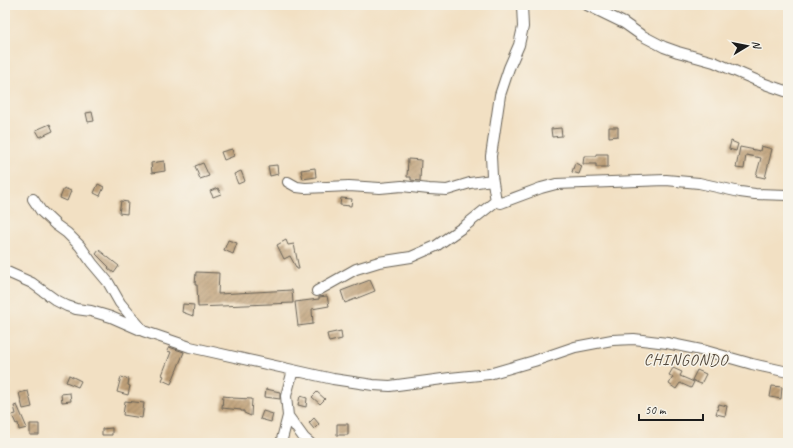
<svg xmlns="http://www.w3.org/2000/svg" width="793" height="448" font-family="Caveat,sans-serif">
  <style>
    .building { fill: url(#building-hatch) }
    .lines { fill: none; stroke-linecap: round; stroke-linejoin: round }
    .minor-casing { stroke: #676156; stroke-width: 12 }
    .minor { stroke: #fff; stroke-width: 10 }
    .labels { text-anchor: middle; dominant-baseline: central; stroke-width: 3; stroke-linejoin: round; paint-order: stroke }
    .quarter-label { font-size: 16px; letter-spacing: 1px; fill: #554a3d; stroke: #f7f3e8 }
  </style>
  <defs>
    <pattern id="building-hatch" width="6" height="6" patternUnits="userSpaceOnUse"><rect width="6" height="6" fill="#bfa079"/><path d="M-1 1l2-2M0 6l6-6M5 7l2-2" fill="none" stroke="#9a8262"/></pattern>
  </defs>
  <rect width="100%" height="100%" fill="#f7f3e8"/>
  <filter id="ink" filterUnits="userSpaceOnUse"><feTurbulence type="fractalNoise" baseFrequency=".025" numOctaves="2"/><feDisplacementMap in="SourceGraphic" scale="8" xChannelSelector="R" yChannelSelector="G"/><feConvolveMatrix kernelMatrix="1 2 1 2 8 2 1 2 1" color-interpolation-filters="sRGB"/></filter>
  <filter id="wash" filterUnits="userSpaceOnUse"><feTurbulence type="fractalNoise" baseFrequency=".012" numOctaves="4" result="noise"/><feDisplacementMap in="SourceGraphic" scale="16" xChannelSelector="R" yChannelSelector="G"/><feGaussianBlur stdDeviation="0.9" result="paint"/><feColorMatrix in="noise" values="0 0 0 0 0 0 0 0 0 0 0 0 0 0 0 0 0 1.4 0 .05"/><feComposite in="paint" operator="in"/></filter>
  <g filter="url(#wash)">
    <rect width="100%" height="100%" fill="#f2e0c3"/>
    <g id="blocks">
      <!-- building -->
      <path class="building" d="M92,112L94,121L88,122L86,113Z
        M50,124L53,131L40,137L36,130Z
        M609,127H618V136L609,137Z
        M561,128L562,136L552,137L551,129Z
        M731,141L738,144L736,151L729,149Z
        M761,146L772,149L765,178L756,176L761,158L746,155L744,169L736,168L740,147L760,151Z
        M232,149L234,156L224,160L221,152Z
        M596,154H608V167H596V164H583L584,156H596Z
        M408,159L421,160L420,181L411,180V177H407Z
        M164,161L165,171L152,173L151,163Z
        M203,163L209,176L200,179L195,166Z
        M575,163L582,166L579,174L572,172Z
        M277,165L278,174L270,176L268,166Z
        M315,168L316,177L303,179L301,170Z
        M241,171L245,181L238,184L234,174Z
        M98,184L104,187L100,196L94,193Z
        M64,188L71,191L67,201L60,198Z
        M218,188L221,194L213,197L210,191Z
        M341,198L352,199L351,206L340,205Z
        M121,201L128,202L127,214L119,213Z
        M228,240L237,243L233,254L224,250Z
        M286,240L288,245L294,244L299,269H297L290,256L284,259L277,245Z
        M99,250L119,266L114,273L108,268L109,267L96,254Z
        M196,272L219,273L218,294L292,290L293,303L198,307L197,285H195Z
        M370,280L375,291L345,303L341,291Z
        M327,296L329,306L312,309L313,324L298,326L295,302L319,299V297Z
        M183,304L194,305L193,316L182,312Z
        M341,331L342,339L329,342L327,334Z
        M169,347L184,352L171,384L162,380L164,376L162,375L171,352L167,351Z
        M673,368L682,372L680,376L694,382L691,388L680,383L676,389L669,384L673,377L669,375Z
        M697,370L706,374L701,384L692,380Z
        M69,375L81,381L78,387L66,382Z
        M121,377L129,379L128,385L130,386L128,395L117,392Z
        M772,386L782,387L781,399L770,397Z
        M266,389L280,392V399L265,397Z
        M28,391L32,407L23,409L19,393Z
        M317,392L325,399L320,404L312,397Z
        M70,393L71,401L62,402L61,394Z
        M223,396L232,397V398L252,399L251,416L244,413V411H241V410L222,408Z
        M300,396L307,398L306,407L298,405Z
        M125,401L144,403L142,418L123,415Z
        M719,404L727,406L725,416L716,414Z
        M17,405L27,428L19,430L18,423L16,424L12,415L16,414L14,406Z
        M263,411L273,414L271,422L260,419Z
        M314,418L319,424L314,429L309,423Z
        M30,424H39V435H30Z
        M337,424H348V435H337Z
        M112,428V435H102V429Z"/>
    </g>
  </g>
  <g filter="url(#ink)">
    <use href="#blocks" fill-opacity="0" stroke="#676156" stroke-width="1"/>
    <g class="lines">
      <defs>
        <path id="minor" d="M587,5L624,23L641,35L664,47L678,52L714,62L765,84L788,92
          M288,182L297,187L305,188L349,186L380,188L402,186L429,189L447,190L470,183L492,180
          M33,199L41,211L56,225L67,233L80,246L92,263L108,282L120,303L141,328
          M496,201L501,203L541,188L556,184L666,180L699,183L740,192L755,194L788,195
          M496,201L492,176L491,156L500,95L509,68L519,45L523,27L522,5
          M5,271L32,283L57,301L67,306L76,309L91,311L111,317L143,331L190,347L333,379L373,385L390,386L450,378L489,374L534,361L575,347L612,340L634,339L667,343L706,351L752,364L788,372
          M317,291L356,269L379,262L411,257L436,246L466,225L496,201
          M293,370L286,396L288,416L304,438L310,443
          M281,443L288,416"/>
      </defs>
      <!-- minor casing -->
      <use href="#minor" class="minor-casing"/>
      <!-- minor -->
      <use href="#minor" class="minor"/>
    </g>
  </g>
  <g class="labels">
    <!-- quarter labels -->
    <g class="quarter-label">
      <text x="686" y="360">CHINGONDO</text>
    </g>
  </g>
  <!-- margin -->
  <rect width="793" height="448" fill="none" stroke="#f7f3e8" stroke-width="20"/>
  <!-- north arrow -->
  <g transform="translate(747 46) rotate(80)" stroke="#f7f3e8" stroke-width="3" paint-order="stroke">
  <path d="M0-3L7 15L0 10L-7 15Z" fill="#1c1c1c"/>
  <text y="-6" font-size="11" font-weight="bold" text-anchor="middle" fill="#1c1c1c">N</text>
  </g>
  <!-- scale -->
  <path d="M639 414v6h64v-6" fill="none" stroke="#1c1c1c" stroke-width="2"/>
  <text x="645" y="414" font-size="12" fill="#1c1c1c" stroke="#f7f3e8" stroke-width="3" paint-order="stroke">50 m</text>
</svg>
